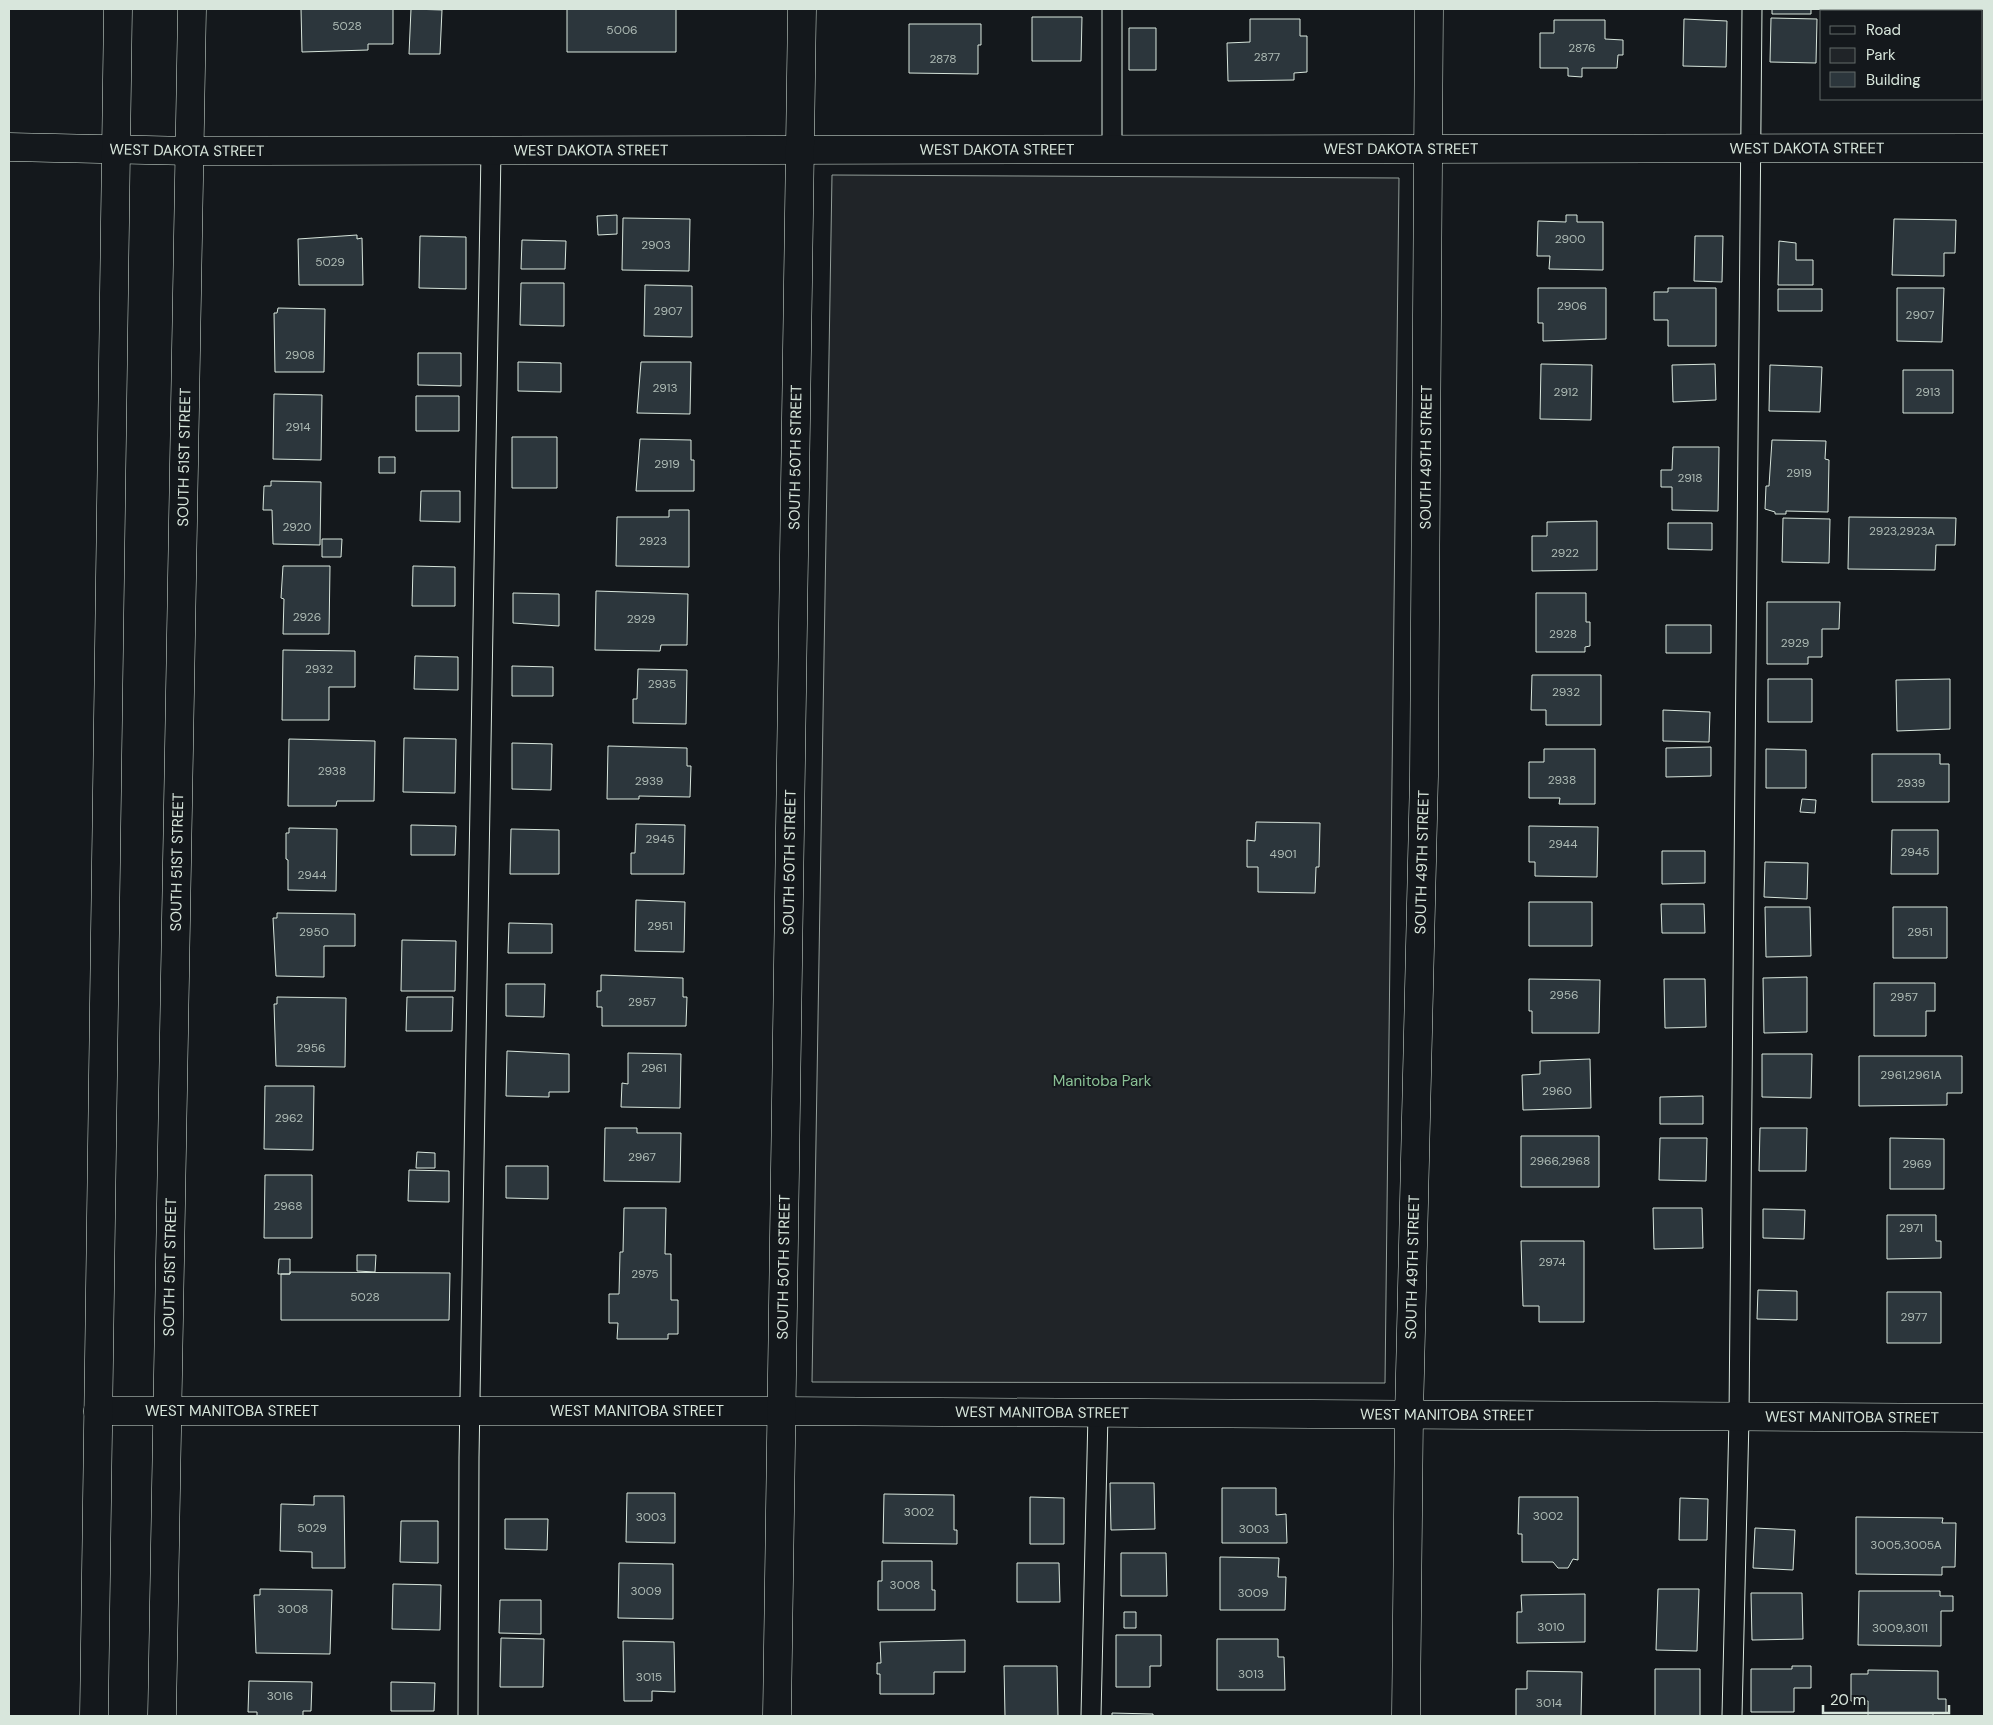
<svg xmlns="http://www.w3.org/2000/svg" width="1993" height="1725" font-family="'DM Sans',sans-serif">
  <style>
    .green { fill: #202428; stroke: #939e99 }
    .building { fill: #2c363c; stroke: #d8e6dc }
    .lines { fill: none; stroke-linecap: round; stroke-linejoin: round }
    .service-casing { stroke: #d8e6dc; stroke-width: 21 }
    .minor-casing { stroke: #d8e6dc; stroke-width: 29 }
    .tertiary-casing { stroke: #d8e6dc; stroke-width: 29 }
    .service { stroke: #14181c; stroke-width: 19 }
    .minor { stroke: #14181c; stroke-width: 28 }
    .tertiary { stroke: #14181c; stroke-width: 28 }
    .labels { text-anchor: middle; dominant-baseline: central; stroke-width: 4; stroke-linejoin: round; paint-order: stroke }
    .number-label { font-size: 12px; fill: #adbab4 }
    .street-label { font-size: 15px; fill: #d8e6dc; stroke: #14181c }
    .park-label { font-size: 15px; fill: #8ac095; stroke: #14181c }
  </style>
  <rect width="100%" height="100%" fill="#14181c"/>
  <!-- green -->
  <path class="green" d="M832,175L1399,178L1385,1383L812,1382Z"/>
  <!-- building -->
  <path class="building" d="M301,9H393V44H368V50L302,52Z
    M411,9L442,10L440,54H409Z
    M567,9H676V52H567Z
    M1772,9H1811V14H1772Z
    M1032,17H1082L1081,61H1032Z
    M1771,18L1817,19L1816,63L1770,62Z
    M1250,19H1300V36H1307V72L1294,73V80L1228,81L1227,43L1250,42Z
    M1684,19L1727,21L1726,67L1683,66Z
    M1554,20H1605V39L1623,40V55H1618L1617,68H1582V77L1568,76V68H1540V33H1554Z
    M909,24H981V45H978V74L909,73Z
    M1129,28H1156V70H1129Z
    M617,215V234L598,235L597,216Z
    M1566,215H1577V222H1603V270L1549,269L1550,256H1537L1538,221L1566,222Z
    M623,218L690,219L689,271L622,270Z
    M1894,219L1956,220L1955,253H1944V276L1892,275Z
    M357,235V239L362,238L363,285H299L298,239Z
    M420,236L466,237V289L419,288Z
    M1695,236H1723L1722,282L1694,281Z
    M522,240L566,241L565,269H521Z
    M1779,241L1796,243V260H1813V285H1778Z
    M521,283H564V326L520,325Z
    M645,285L692,286V337L644,336Z
    M1538,288H1606V339L1543,341V323H1538Z
    M1668,288H1716V346H1668V320H1654V292H1668Z
    M1897,288H1944L1942,342L1897,341Z
    M1778,289H1822V311H1778Z
    M278,308L325,309L324,372H275L274,313H277Z
    M418,353H461V386L418,385Z
    M518,362L561,363V392L518,391Z
    M641,362H691L690,414L637,413Z
    M1541,364L1592,365L1591,420L1540,419Z
    M1715,364L1716,400L1673,402L1672,365Z
    M1770,365L1822,367L1820,412L1769,411Z
    M1903,370H1953V413H1903Z
    M274,394L322,395L321,460L273,459Z
    M416,396H459V431H416Z
    M512,437H557V488H512Z
    M640,439L691,440V460H694V491H636Z
    M1772,440L1826,441L1825,459L1829,460L1828,512L1786,511V514H1775V512L1765,509L1766,486H1769Z
    M1673,447H1719L1718,511L1672,510V487H1661V470H1672Z
    M379,457H395V473H379Z
    M271,481L321,482L320,545L273,544L272,510H263L264,486H271Z
    M421,491H460V522L420,521Z
    M669,510H689V567L616,566L617,517H669Z
    M1849,517L1956,518L1955,545H1936L1935,570L1848,569Z
    M1783,518L1830,519L1829,563L1782,562Z
    M1597,521V570L1532,571V536H1547V522Z
    M1668,523H1712V550L1668,549Z
    M322,539H342L341,557H322Z
    M283,566H330L329,634H283L284,599L281,598Z
    M413,566L455,567V606H412Z
    M596,591L688,594L687,645H661L660,651L595,650Z
    M513,593L559,594V626L513,623Z
    M1536,593H1586V622H1590V646L1585,647V652H1536Z
    M1767,602H1840L1839,629H1822V657H1808V664H1767Z
    M1666,625H1711V653H1666Z
    M283,650L355,651V687H329V720H282Z
    M415,656L458,657V690L414,689Z
    M512,666L553,667V696H512Z
    M638,669L687,670L686,724L633,723V699H637Z
    M1532,675H1601V725H1546V710H1531Z
    M1768,679H1812V722H1768Z
    M1950,679V729L1897,731L1896,680Z
    M1663,710L1710,712L1709,742L1663,741Z
    M404,738L456,739L455,793L403,792Z
    M289,739L375,741L374,801H337L336,806H288Z
    M512,743L552,744L551,790L512,789Z
    M608,746L687,748V766H691L690,797L639,796V799H607Z
    M1711,747V776L1666,777V748Z
    M1544,749H1595V804H1559L1560,798H1529V762H1544Z
    M1766,749L1806,750V788H1766Z
    M1872,754H1940V764H1949V802H1872Z
    M1802,799L1816,800L1815,813L1800,812Z
    M1256,822L1320,823L1319,867H1316L1315,893L1258,892V867H1247V840L1255,841Z
    M636,824L685,825L684,874H631V853H635Z
    M411,825L456,826L455,855H411Z
    M1529,826L1598,827L1597,877L1535,876V862H1529Z
    M289,828L337,829L336,891L288,890V860L286,859V833H289Z
    M511,829L559,830V874H510Z
    M1892,830H1938V874H1891Z
    M1662,851H1705V883L1662,884Z
    M1765,862L1808,863L1807,899L1764,897Z
    M636,900L685,902L684,952L635,951Z
    M1529,902H1592V946H1529Z
    M1661,904H1704L1705,933H1662Z
    M1765,907H1810L1811,956L1766,957Z
    M1893,907H1947V958H1893Z
    M277,913L355,914V946H324V977L276,976L273,918H277Z
    M509,923L552,924V953H508Z
    M402,940L456,941L455,991H401Z
    M601,975L683,978V997H687L686,1026H602V1007H597V991H601Z
    M1807,977V1032L1764,1033L1763,978Z
    M1529,979L1600,980L1599,1033H1532V1011H1529Z
    M1664,979H1705L1706,1027L1665,1028Z
    M1874,983H1935V1011H1926V1036H1874Z
    M506,984H545L544,1017L506,1016Z
    M277,997L346,998L345,1067L276,1066L274,1004H277Z
    M407,997H453L452,1031H406Z
    M507,1051L569,1054V1092H549V1097L506,1096Z
    M628,1053L681,1054L680,1108L621,1107L622,1083L628,1084Z
    M1762,1054H1812L1811,1098L1762,1097Z
    M1859,1056H1962V1093H1947V1105L1859,1106Z
    M1590,1059L1591,1108L1523,1110L1522,1075L1540,1074V1061Z
    M265,1086H314L313,1150L264,1149Z
    M1703,1096V1124H1660V1097Z
    M605,1128H637V1133H681L680,1182L604,1181Z
    M1760,1128H1807L1806,1171H1759Z
    M1521,1136H1599V1187H1521Z
    M1660,1138H1707L1706,1181L1659,1180Z
    M1890,1138L1944,1139V1189H1890Z
    M417,1152L435,1153V1168H416Z
    M506,1166H548V1199L506,1198Z
    M409,1170L449,1171V1202L408,1201Z
    M265,1175H312V1238H264Z
    M624,1208H666L665,1254H671V1300H678V1334H668V1339H617L618,1323H609V1294H619L620,1252H623Z
    M1653,1208H1702L1703,1248L1654,1249Z
    M1763,1209L1805,1210L1804,1239L1763,1238Z
    M1887,1215H1936V1241H1941V1258L1887,1259Z
    M1521,1241H1584V1322H1539V1306H1523Z
    M357,1255H376L375,1272L357,1271Z
    M279,1259H290V1274H278Z
    M290,1272L450,1273L449,1320H281V1274H290Z
    M1758,1290L1797,1291V1320L1757,1319Z
    M1887,1292H1941V1343H1887Z
    M1110,1483H1154L1155,1529L1111,1530Z
    M1222,1488H1276V1515L1286,1514L1287,1543H1222Z
    M627,1493H675V1543L626,1542Z
    M884,1494L954,1495V1530H957V1544L883,1543Z
    M314,1496H344L345,1568H312V1552L280,1551L281,1504L314,1505Z
    M1030,1497L1064,1498V1544H1030Z
    M1519,1497H1578V1560L1573,1559L1568,1568H1558L1553,1562H1522V1534H1518Z
    M1680,1498L1708,1499L1707,1540H1679Z
    M1856,1517L1943,1518L1942,1523H1956L1955,1567H1942V1575L1856,1574Z
    M505,1519H548L547,1550L505,1549Z
    M401,1521H438V1563L400,1562Z
    M1755,1528L1795,1530L1793,1570L1753,1568Z
    M1121,1553H1166L1167,1596H1121Z
    M1220,1557L1279,1558L1278,1577H1286L1285,1610H1220Z
    M882,1561H932V1590H935V1610H878V1581H882Z
    M619,1563L673,1564V1619L618,1618Z
    M1017,1563H1059L1060,1602H1017Z
    M393,1584L441,1585L440,1630L392,1629Z
    M260,1589L332,1590L330,1654L256,1653L254,1595H260Z
    M1658,1589H1699L1697,1651L1656,1650Z
    M1859,1591H1940V1596H1953V1611H1941V1646L1858,1645Z
    M1751,1593H1802L1803,1639L1752,1640Z
    M1585,1594V1642L1517,1643V1612H1522L1521,1595Z
    M500,1600H541V1634L499,1633Z
    M1124,1612H1136V1628H1124Z
    M1116,1635H1161V1666H1150V1687H1116Z
    M501,1638L544,1639L543,1687H500Z
    M1217,1639H1278V1657H1284L1285,1690H1217Z
    M965,1640V1672H934V1694H880V1674H877V1663H881L880,1642Z
    M623,1641L674,1642L675,1692L652,1691V1701H624Z
    M1004,1666H1057L1058,1716H1005Z
    M1792,1666H1811V1688H1794V1712H1751V1669H1792Z
    M1655,1669H1700V1716H1655Z
    M1868,1670L1938,1671V1699H1946V1713H1933V1716H1868V1701H1851V1674H1868Z
    M1527,1671L1582,1672L1581,1716H1516V1689H1527Z
    M249,1681L312,1682L311,1711H303V1716H257V1712H248Z
    M391,1682L435,1683L434,1711H391Z
    M1112,1713L1153,1714V1716H1112Z"/>
  <g class="lines">
    <defs>
      <path id="service" d="M1112,148V9
        M468,1716L469,1458L491,150
        M1091,1716L1098,1414
        M1732,1716L1739,1418L1752,9"/>
      <g id="minor">
        <path id="s1" d="M9,147L191,151L1984,148"/>
        <path id="s2" d="M98,1411H780L1984,1418"/>
        <path id="s3" d="M777,1716L802,9"/>
        <path id="s4" d="M1406,1716L1409,1416L1424,776L1429,9"/>
      </g>
      <g id="tertiary">
        <path d="M94,1716L118,9"/>
        <path id="s5" d="M162,1716L192,9"/>
      </g>
    </defs>
    <!-- service casing -->
    <use href="#service" class="service-casing"/>
    <!-- minor casing -->
    <use href="#minor" class="minor-casing"/>
    <!-- tertiary casing -->
    <use href="#tertiary" class="tertiary-casing"/>
    <!-- service -->
    <use href="#service" class="service"/>
    <!-- minor -->
    <use href="#minor" class="minor"/>
    <!-- tertiary -->
    <use href="#tertiary" class="tertiary"/>
  </g>
  <g class="labels">
    <!-- number labels -->
    <g class="number-label">
      <text x="347" y="26">5028</text>
      <text x="622" y="30">5006</text>
      <text x="1582" y="48">2876</text>
      <text x="1267" y="57">2877</text>
      <text x="943" y="59">2878</text>
      <text x="1570" y="239">2900</text>
      <text x="656" y="245">2903</text>
      <text x="330" y="262">5029</text>
      <text x="1572" y="306">2906</text>
      <text x="668" y="311">2907</text>
      <text x="1920" y="315">2907</text>
      <text x="300" y="355">2908</text>
      <text x="665" y="388">2913</text>
      <text x="1566" y="392">2912</text>
      <text x="1928" y="392">2913</text>
      <text x="298" y="427">2914</text>
      <text x="667" y="464">2919</text>
      <text x="1799" y="473">2919</text>
      <text x="1690" y="478">2918</text>
      <text x="297" y="527">2920</text>
      <text x="1902" y="531">2923,2923A</text>
      <text x="653" y="541">2923</text>
      <text x="1565" y="553">2922</text>
      <text x="307" y="617">2926</text>
      <text x="641" y="619">2929</text>
      <text x="1563" y="634">2928</text>
      <text x="1795" y="643">2929</text>
      <text x="319" y="669">2932</text>
      <text x="662" y="684">2935</text>
      <text x="1566" y="692">2932</text>
      <text x="332" y="771">2938</text>
      <text x="1562" y="780">2938</text>
      <text x="649" y="781">2939</text>
      <text x="1911" y="783">2939</text>
      <text x="660" y="839">2945</text>
      <text x="1563" y="844">2944</text>
      <text x="1915" y="852">2945</text>
      <text x="1283" y="854">4901</text>
      <text x="312" y="875">2944</text>
      <text x="660" y="926">2951</text>
      <text x="314" y="932">2950</text>
      <text x="1920" y="932">2951</text>
      <text x="1564" y="995">2956</text>
      <text x="1904" y="997">2957</text>
      <text x="642" y="1002">2957</text>
      <text x="311" y="1048">2956</text>
      <text x="654" y="1068">2961</text>
      <text x="1911" y="1075">2961,2961A</text>
      <text x="1557" y="1091">2960</text>
      <text x="289" y="1118">2962</text>
      <text x="642" y="1157">2967</text>
      <text x="1560" y="1161">2966,2968</text>
      <text x="1917" y="1164">2969</text>
      <text x="288" y="1206">2968</text>
      <text x="1911" y="1228">2971</text>
      <text x="1552" y="1262">2974</text>
      <text x="645" y="1274">2975</text>
      <text x="365" y="1297">5028</text>
      <text x="1914" y="1317">2977</text>
      <text x="919" y="1512">3002</text>
      <text x="1548" y="1516">3002</text>
      <text x="651" y="1517">3003</text>
      <text x="312" y="1528">5029</text>
      <text x="1254" y="1529">3003</text>
      <text x="1906" y="1545">3005,3005A</text>
      <text x="905" y="1585">3008</text>
      <text x="646" y="1591">3009</text>
      <text x="1253" y="1593">3009</text>
      <text x="293" y="1609">3008</text>
      <text x="1551" y="1627">3010</text>
      <text x="1900" y="1628">3009,3011</text>
      <text x="1251" y="1674">3013</text>
      <text x="649" y="1677">3015</text>
      <text x="280" y="1696">3016</text>
      <text x="1549" y="1703">3014</text>
    </g>
    <!-- street labels -->
    <g class="street-label">
      <text stroke="none"><textPath href="#s1" startOffset="988">WEST DAKOTA STREET</textPath></text>
      <text stroke="none"><textPath href="#s1" startOffset="1392">WEST DAKOTA STREET</textPath></text>
      <text stroke="none"><textPath href="#s1" startOffset="1798">WEST DAKOTA STREET</textPath></text>
      <text stroke="none"><textPath href="#s1" startOffset="582">WEST DAKOTA STREET</textPath></text>
      <text stroke="none"><textPath href="#s1" startOffset="178">WEST DAKOTA STREET</textPath></text>
      <text stroke="none"><textPath href="#s5" startOffset="1259">SOUTH 51ST STREET</textPath></text>
      <text stroke="none"><textPath href="#s3" startOffset="1259">SOUTH 50TH STREET</textPath></text>
      <text stroke="none"><textPath href="#s4" startOffset="1259">SOUTH 49TH STREET</textPath></text>
      <text stroke="none"><textPath href="#s3" startOffset="854">SOUTH 50TH STREET</textPath></text>
      <text stroke="none"><textPath href="#s5" startOffset="854">SOUTH 51ST STREET</textPath></text>
      <text stroke="none"><textPath href="#s4" startOffset="854">SOUTH 49TH STREET</textPath></text>
      <text stroke="none"><textPath href="#s5" startOffset="449">SOUTH 51ST STREET</textPath></text>
      <text stroke="none"><textPath href="#s3" startOffset="449">SOUTH 50TH STREET</textPath></text>
      <text stroke="none"><textPath href="#s4" startOffset="449">SOUTH 49TH STREET</textPath></text>
      <text stroke="none"><textPath href="#s2" startOffset="134">WEST MANITOBA STREET</textPath></text>
      <text stroke="none"><textPath href="#s2" startOffset="539">WEST MANITOBA STREET</textPath></text>
      <text stroke="none"><textPath href="#s2" startOffset="944">WEST MANITOBA STREET</textPath></text>
      <text stroke="none"><textPath href="#s2" startOffset="1349">WEST MANITOBA STREET</textPath></text>
      <text stroke="none"><textPath href="#s2" startOffset="1754">WEST MANITOBA STREET</textPath></text>
    </g>
    <!-- park labels -->
    <g class="park-label">
      <text x="1102" y="1081">Manitoba Park</text>
    </g>
  </g>
  <!-- border -->
  <rect width="1993" height="1725" fill="none" stroke="#d8e6dc" stroke-width="20"/>
  <!-- legend -->
  <rect x="1820" y="10" width="162" height="90" fill="#14181c" stroke="#626a69"/>
  <rect x="1830" y="26" width="25" height="8" fill="#14181c" stroke="#626a69"/>
  <text x="1866" y="35" font-size="15" fill="#d8e6dc">Road</text>
  <rect x="1830" y="48" width="25" height="15" fill="#202428" stroke="#626a69"/>
  <text x="1866" y="60" font-size="15" fill="#d8e6dc">Park</text>
  <rect x="1830" y="72" width="25" height="15" fill="#2c363c" stroke="#626a69"/>
  <text x="1866" y="85" font-size="15" fill="#d8e6dc">Building</text>
  <!-- scale -->
  <path d="M1823 1705v8h126v-8" fill="none" stroke="#d8e6dc" stroke-width="2.5"/>
  <text x="1830" y="1705" font-size="15" fill="#d8e6dc" stroke="#14181c" stroke-width="4" paint-order="stroke">20 m</text>
</svg>
